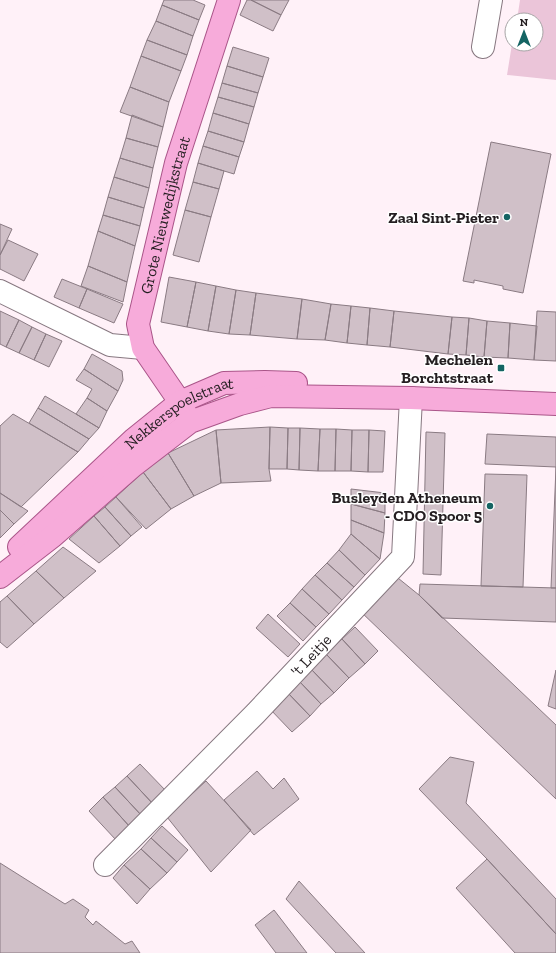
<svg xmlns="http://www.w3.org/2000/svg" width="556" height="953" font-family="'Zilla Slab',serif">
  <style>
    .green { fill: #ebc5d9 }
    .building { fill: #d0c0c8; stroke: #8a7b83 }
    .lines { fill: none; stroke-linecap: round; stroke-linejoin: round }
    .minor-casing { stroke: #877880; stroke-width: 24 }
    .major-casing { stroke: #aa5589; stroke-width: 24 }
    .minor { stroke: #fff; stroke-width: 22 }
    .major { stroke: #f7abda; stroke-width: 22 }
    .poi-dot { fill: #146463; stroke: #fff; stroke-width: 1.5 }
    .labels { text-anchor: middle; dominant-baseline: central; stroke-width: 3; stroke-linejoin: round; paint-order: stroke }
    .street-label { font-size: 16px; fill: #241e21; stroke: #fff }
    .poi-label { font-size: 16px; font-weight: bold; fill: #241e21; stroke: #fff; text-anchor: end }
  </style>
  <rect width="100%" height="100%" fill="#fff1f8"/>
  <!-- green -->
  <path class="green" d="M520,0H556V80L507,75L512,44H536V20H517Z"/>
  <!-- building -->
  <path class="building" d="M164,0H193L205,5L199,20L162,5Z
    M247,0H251L281,15L273,31L240,15Z
    M251,0H289L281,15Z
    M162,5L199,20L193,36L156,21Z
    M156,21L193,36L187,55L147,40Z
    M147,40L187,55L181,71L141,56Z
    M233,47L269,58L263,77L227,66Z
    M141,56L181,71L169,102L130,87Z
    M227,66L263,77L258,93L222,83Z
    M222,83L258,93L254,107L218,97Z
    M130,87L169,102L163,127L120,112Z
    M218,97L254,107L249,124L213,113Z
    M213,113L249,124L244,142L208,131Z
    M132,115L163,127L158,147L126,138Z
    M208,131L244,142L239,157L203,146Z
    M126,138L158,147L153,168L120,158Z
    M491,142L551,154L523,293L503,289V286L474,280V283L463,281Z
    M203,146L239,157L234,174L198,163Z
    M120,158L153,168L149,188L114,177Z
    M198,163L224,171L219,189L193,182Z
    M114,177L149,188L144,208L108,197Z
    M193,182L219,189L211,217L185,210Z
    M108,197L144,208L140,226L103,215Z
    M185,210L211,217L199,262L173,255Z
    M103,215L140,226L135,246L98,231Z
    M0,224L12,229L0,255Z
    M98,231L135,246L127,282L88,266Z
    M8,240L38,254L24,281L0,269V255Z
    M88,266L127,282L123,302L81,286Z
    M169,277L196,282L187,327L161,322Z
    M62,279L87,289L79,308L54,297Z
    M196,282L216,286L208,331L187,327Z
    M216,286L236,290L229,334L208,331Z
    M87,289L123,304L114,323L79,308Z
    M236,290L256,293L250,335L229,334Z
    M256,293L302,299L297,339L250,335Z
    M302,299L331,304L325,340L297,339Z
    M331,304L351,306L347,343L325,340Z
    M351,306L370,308L367,345L347,343Z
    M370,308L394,311L390,347L367,345Z
    M0,311L19,320L6,347L0,344Z
    M394,311L452,317L448,354L390,347Z
    M537,311L556,312V361L534,360Z
    M452,317L469,318L466,355L448,354Z
    M469,318L487,321L484,357L466,355Z
    M19,320L32,327L19,353L6,347Z
    M487,321L510,323L508,358L484,357Z
    M510,323L537,326L534,360L508,358Z
    M32,327L46,334L34,360L19,353Z
    M46,334L62,341L49,367L34,360Z
    M92,354L122,371L123,380L118,391L84,369Z
    M84,369L118,391L107,411L87,398L92,389L76,380Z
    M45,396L76,414L99,428L89,439L38,408Z
    M87,398L107,411L99,428L76,414Z
    M38,408L89,439L78,452L29,423Z
    M13,414L78,452L21,507L0,493V426Z
    M270,427L269,469L271,481L221,483L216,430Z
    M270,427L288,428L287,469H269Z
    M288,428H300L299,470L287,469Z
    M300,428L320,429L318,471L299,470Z
    M320,429H336L335,471H318Z
    M336,429L352,430L351,471H335Z
    M216,430L221,483L194,496L168,453Z
    M352,430H369L368,472L351,471Z
    M369,430L385,431L383,472H368Z
    M426,432L445,433L441,575L423,574Z
    M487,434L556,437V467L485,464Z
    M168,453L194,496L171,509L143,472Z
    M556,467V588H551Z
    M143,472L171,509L146,529L116,497Z
    M485,474L527,475L523,587L481,586Z
    M351,489L385,493V513L351,504Z
    M0,493L28,511L14,524L0,510Z
    M116,497L142,527L131,536L105,507Z
    M351,504L385,513L384,533L351,520Z
    M105,507L131,536L120,546L94,516Z
    M0,510L14,524L0,538Z
    M94,516L120,546L99,563L69,539Z
    M351,520L384,533L380,559L351,534Z
    M351,534L380,559L365,575L339,550Z
    M63,547L96,571L64,598L36,571Z
    M339,550L365,575L354,587L327,563Z
    M327,563L354,587L342,600L315,575Z
    M36,571L64,598L34,624L7,596Z
    M393,574L419,595L556,725V799L359,610Z
    M315,575L342,600L329,614L302,589Z
    M420,584L556,588V622L442,618L419,595Z
    M302,589L329,614L316,627L290,603Z
    M7,596L34,624L7,648L0,642V602Z
    M290,603L316,627L303,641L277,616Z
    M268,614L300,644L288,657L256,628Z
    M355,627L378,651L365,664L342,639Z
    M342,639L365,664L349,678L326,654Z
    M326,654L349,678L334,693L311,669Z
    M311,669L334,693L321,704L299,681Z
    M556,670V709L548,706Z
    M299,681L321,704L310,716L287,692Z
    M287,692L310,716L292,732L269,708Z
    M450,757L474,762L466,803L556,899V934L487,859L419,789Z
    M140,764L167,792L154,805L127,776Z
    M257,771L273,789L284,778L299,799L254,835L224,800Z
    M127,776L154,805L142,816L115,787Z
    M206,781L251,830L211,872L167,817Z
    M115,787L142,816L130,827L103,797Z
    M103,797L130,827L116,840L89,811Z
    M162,826L188,850L177,862L151,838Z
    M151,838L177,862L167,873L141,849Z
    M141,849L167,873L150,889L124,865Z
    M487,859L556,934V953H515L456,888Z
    M0,863L65,904L73,899L89,910L85,917L93,925L96,921L125,944L132,941L140,953H0Z
    M124,865L150,889L137,904L113,878Z
    M299,881L365,953H336L286,899Z
    M274,910L307,953H276L255,925Z"/>
  <g class="lines">
    <defs>
      <g id="minor">
        <path d="M483,47L491,0"/>
        <path d="M0,291L110,345L143,348"/>
        <path id="s1" d="M105,865L256,713L403,557L411,398"/>
      </g>
      <g id="major">
        <path id="s2" d="M187,416L180,402L143,348L138,324L176,163L229,0"/>
        <path id="s3" d="M19,547L134,439L180,402L224,383L265,382L296,383"/>
        <path d="M0,577L53,536L133,466L190,422L240,404L271,396L411,398L556,404"/>
      </g>
    </defs>
    <!-- minor casing -->
    <use href="#minor" class="minor-casing"/>
    <!-- major casing -->
    <use href="#major" class="major-casing"/>
    <!-- minor -->
    <use href="#minor" class="minor"/>
    <!-- major -->
    <use href="#major" class="major"/>
  </g>
  <!-- markers -->
  <g class="poi-dot">
    <circle cx="507" cy="217" r="4"/>
    <rect x="497" y="364" width="8" height="8" rx="2"/>
    <circle cx="490" cy="506" r="4"/>
  </g>
  <g class="labels">
    <!-- street labels -->
    <g class="street-label">
      <text stroke="none"><textPath href="#s2" startOffset="218">Grote Nieuwedijkstraat</textPath></text>
      <text stroke="none"><textPath href="#s3" startOffset="211">Nekkerspoelstraat</textPath></text>
      <text stroke="none"><textPath href="#s1" startOffset="294">'t Leitje</textPath></text>
    </g>
    <!-- poi labels -->
    <g class="poi-label">
      <text x="499" y="217">Zaal Sint-Pieter</text>
      <text x="493" y="359">Mechelen<tspan x="493" dy="18">Borchtstraat</tspan></text>
      <text x="482" y="497">Busleyden Atheneum<tspan x="482" dy="18">- CDO Spoor 5</tspan></text>
    </g>
  </g>
  <!-- north arrow -->
  <g transform="translate(524 32)"><circle r="19" fill="#ffffff" stroke="#a7a5a6"/>
  <path d="M0-3L7 15L0 10L-7 15Z" fill="#146463"/>
  <text y="-6" font-size="11" font-weight="bold" text-anchor="middle" fill="#241e21">N</text>
  </g>
</svg>
